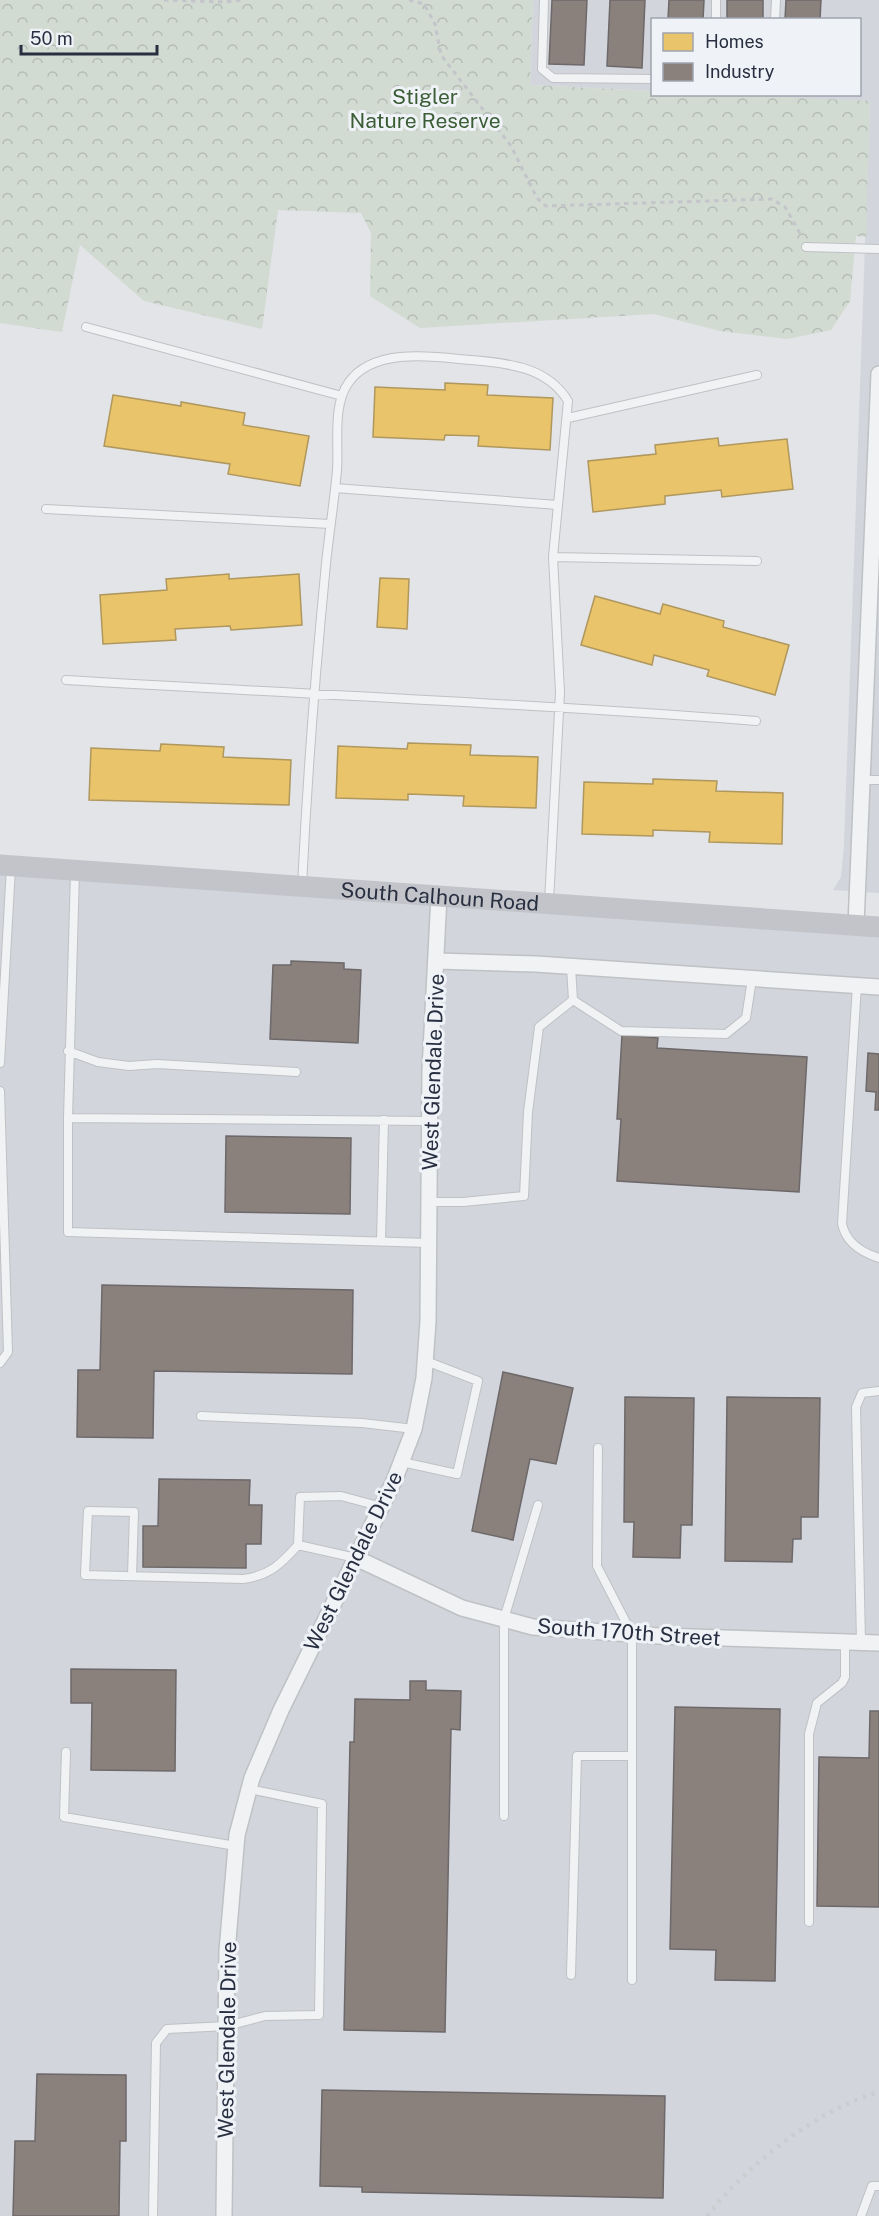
<svg xmlns="http://www.w3.org/2000/svg" width="879" height="2216" font-family="'Public Sans',sans-serif">
  <style>
    .built { fill: #d2d5dc }
    .forest { fill: url(#forest-crowns) }
    .homes { fill: #e9c46a; stroke: #af975e; stroke-width: 1.5 }
    .industry { fill: #8a817c; stroke: #6d686a; stroke-width: 1.5 }
    .lines { fill: none; stroke-linecap: round; stroke-linejoin: round }
    .lane-casing { stroke: #bfc1c5; stroke-width: 10 }
    .street-casing { stroke: #bfc1c5; stroke-width: 18 }
    .path { stroke: #c3c5ca; stroke-width: 3; stroke-dasharray: 4.5 4.5; stroke-linecap: butt }
    .lane { stroke: #f1f2f3; stroke-width: 8 }
    .street { stroke: #f1f2f3; stroke-width: 15 }
    .secondary { stroke: #c2c4c9; stroke-width: 21 }
    .rail { stroke: #cacccf; stroke-width: 4.5; stroke-dasharray: 3 6; stroke-linecap: butt }
    .labels { text-anchor: middle; dominant-baseline: central; stroke-width: 6; stroke-linejoin: round; paint-order: stroke }
    .park-label { font-size: 21px; fill: #3a5d35; stroke: #eff2f6 }
    .street-label { font-size: 21px; fill: #282f41; stroke: #eff2f6 }
  </style>
  <defs>
    <pattern id="forest-crowns" width="20" height="18" patternUnits="userSpaceOnUse" patternTransform="scale(1.5)"><rect width="20" height="18" fill="#d2dbd2"/><path d="M2 6a3 3 0 1 1 6 0M12 15a3 3 0 1 1 6 0" fill="none" stroke="#b4bcb6"/></pattern>
  </defs>
  <rect width="100%" height="100%" fill="#e2e4e7"/>
  <!-- built -->
  <path class="built" d="M533,0H879V893L833,890L841,877L844,845L870,102L733,95L860,94V20H652V91L530,85Z
    M0,866L879,927V2216H0Z"/>
  <!-- forest -->
  <path class="forest" d="M0,0H533L530,85L652,91V94L733,95L870,101L866,237L856,236L850,301L831,330L787,339L720,331L654,314L420,328L370,296L371,233L361,213L278,210L262,329L144,301L80,245L62,332L0,323Z"/>
  <!-- homes -->
  <path class="homes" d="M445,383L488,385L487,395L553,398L550,450L478,446L479,436L445,435L444,440L373,437L375,387L445,390Z
    M113,395L181,406V402L245,413L243,425L309,436L300,486L228,474L230,464L104,446Z
    M718,438L719,446L787,439L793,489L722,497L721,490L665,496V504L593,512L588,461L656,454L655,445Z
    M229,574V579L299,574L302,625L231,630L230,626L175,629L176,640L103,644L100,595L167,590L166,579Z
    M380,578L409,579L407,629L377,627Z
    M595,596L660,614L663,604L724,621L723,627L789,645L775,695L707,676L709,670L654,655L652,665L581,645Z
    M408,743L471,745L470,755L538,757L536,808L463,806L464,796L408,794V800L336,798L338,746L407,749Z
    M161,744L224,747L223,757L291,760L289,805L89,800L91,748L160,751Z
    M653,779L717,781L716,791L783,793L782,844L709,842L710,832L653,830V836L582,834L584,782L653,784Z"/>
  <!-- industry -->
  <path class="industry" d="M552,0H587L584,65L549,64Z
    M610,0H645L642,68L607,66Z
    M669,0H704L703,20H668Z
    M727,0H763V20H727Z
    M786,0H821L820,20H785Z
    M291,961L344,963V969L361,970L358,1043L270,1039L273,965H291Z
    M622,1035L658,1038L657,1048L807,1057L799,1192L617,1181L621,1119H617Z
    M868,1053L879,1054V1110H875L876,1092L866,1091Z
    M226,1136L351,1138L350,1214L225,1212Z
    M102,1285L353,1290L352,1374L154,1371L153,1438L77,1437L78,1370H100Z
    M503,1372L573,1388L556,1464L530,1459L513,1540L472,1531Z
    M625,1397L694,1398L692,1525H681L680,1558L633,1557L634,1522H624Z
    M727,1397L820,1398L818,1517H801V1539H793L792,1562L725,1561Z
    M159,1479L250,1480L249,1505H262L261,1544H246V1568L143,1567V1526H158Z
    M71,1669L176,1670L175,1771L91,1770L92,1703H71Z
    M410,1681H426V1690L461,1691L460,1730L451,1729L445,2032L344,2030L350,1742H354L355,1699L410,1700Z
    M675,1707L780,1709L775,1981L715,1980L716,1950L670,1949Z
    M870,1711H879V1907L817,1906L819,1757L869,1758Z
    M37,2074L126,2075V2141H120L119,2216H13L15,2141H35Z
    M322,2090L665,2096L663,2198L362,2192V2187L320,2186Z"/>
  <g class="lines">
    <defs>
      <path id="lane" d="M544,0L542,69L553,78L652,79
        M716,20V0
        M775,20L776,0
        M806,247L879,249
        M86,327L342,396
        M568,418L757,375
        M335,488L558,505
        M46,509L330,524
        M553,557L757,561
        M66,680C296,694 526,703 756,721
        M864,780H879
        M302,886C307,782 315,677 325,574C328,539 334,505 337,470C339,443 332,405 349,382C372,350 425,355 459,359C500,363 545,363 568,401L553,557L560,692L549,902
        M571,967L573,1000L621,1031L726,1034L746,1018L752,979
        M857,985L842,1224C846,1242 860,1252 879,1258
        M68,1051L98,1062L129,1066L157,1064L296,1072
        M0,1063L11,867
        M0,1091L8,1352L0,1363
        M68,1118L75,872
        M429,1202H463L524,1196L528,1112L539,1027L573,1000
        M381,1241L384,1120
        M429,1243L68,1232V1118L430,1121
        M201,1416L362,1423L414,1429
        M598,1448L597,1566L632,1634V1980
        M402,1462L457,1474L478,1381L426,1361
        M356,1558L298,1545L300,1497L341,1496L382,1507
        M132,1576L134,1512L88,1511L85,1575L243,1579C269,1576 281,1564 298,1545
        M861,1642L856,1407L862,1393L879,1391
        M66,1752L64,1817L236,1846
        M504,1816V1619L538,1505
        M809,1922V1734L817,1703L842,1683L845,1677V1642
        M571,1975L577,1756H632
        M153,2216L156,2043L167,2029L227,2026L265,2016L319,2015L322,1804L249,1789
        M861,2216L872,2186H879"/>
      <path id="street" d="M856,925L879,374
        M437,961L536,964L879,987
        M356,1558L462,1608L533,1627L659,1636L879,1643
        M224,2216L227,1951L237,1835L252,1778L281,1710L394,1481L414,1429L424,1378L428,1321L430,1070L439,896"/>
    </defs>
    <!-- lane casing -->
    <use href="#lane" class="lane-casing"/>
    <!-- street casing -->
    <use href="#street" class="street-casing"/>
    <!-- path -->
    <path class="path" d="M164,0L224,2L245,0
      M409,0L424,4L435,24L441,55L511,146L537,198L546,206L772,199L785,207L802,237"/>
    <!-- lane -->
    <use href="#lane" class="lane"/>
    <!-- street -->
    <use href="#street" class="street"/>
    <!-- secondary -->
    <path class="secondary" id="s1" d="M0,865L879,927"/>
    <!-- rail -->
    <path class="rail" d="M707,2216C747,2165 816,2110 879,2092"/>
  </g>
  <g class="labels">
    <!-- park labels -->
    <g class="park-label">
      <text x="425" y="96">Stigler<tspan x="425" dy="24">Nature Reserve</tspan></text>
    </g>
    <!-- street labels -->
    <g class="street-label">
      <text stroke="none"><textPath href="#s1" startOffset="441">South Calhoun Road</textPath></text>
      <text transform="translate(433 1072) rotate(-88)">West Glendale Drive</text>
      <text transform="translate(353 1561) rotate(-64)">West Glendale Drive</text>
      <text transform="translate(629 1632) rotate(4)">South 170th Street</text>
      <text transform="translate(227 2040) rotate(-89)">West Glendale Drive</text>
    </g>
  </g>
  <!-- legend -->
  <rect x="651" y="18" width="210" height="78" fill="#eff2f6" stroke="#9fa4ae" stroke-width="1.5"/>
  <rect x="663" y="33" width="30" height="18" fill="#e9c46a" stroke="#9fa4ae" stroke-width="1.5"/>
  <text x="705" y="48" font-size="18" fill="#282f41">Homes</text>
  <rect x="663" y="63" width="30" height="18" fill="#8a817c" stroke="#9fa4ae" stroke-width="1.5"/>
  <text x="705" y="78" font-size="18" fill="#282f41">Industry</text>
  <!-- scale -->
  <path d="M21 45v9h136v-9" fill="none" stroke="#282f41" stroke-width="3"/>
  <text x="30" y="45" font-size="18" fill="#282f41" stroke="#eff2f6" stroke-width="4.5" paint-order="stroke">50 m</text>
</svg>
